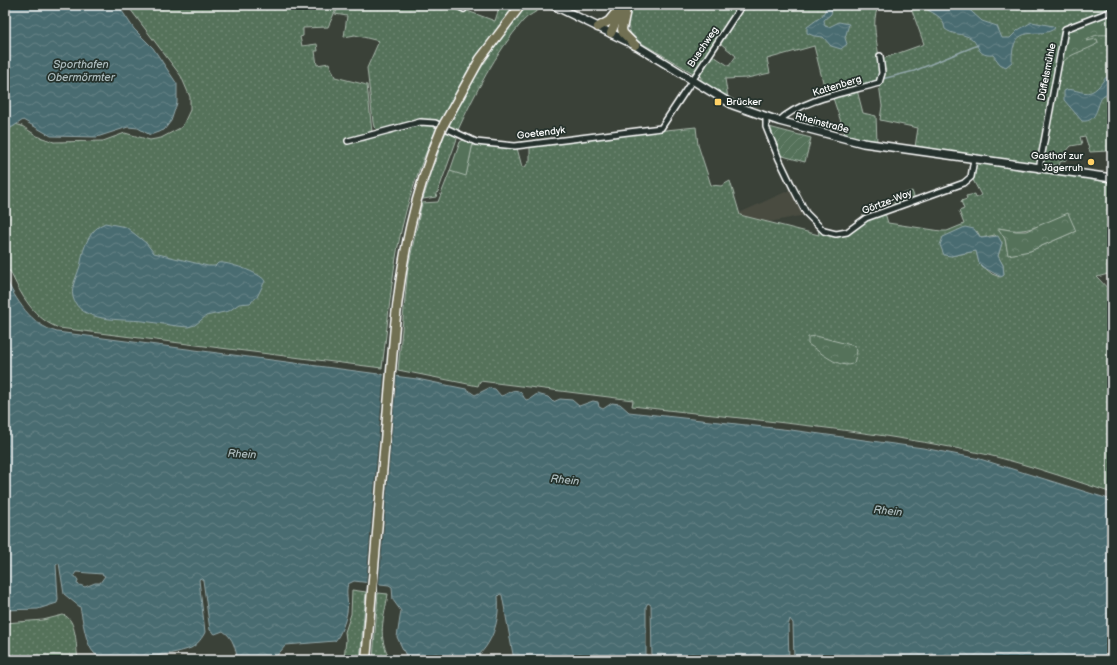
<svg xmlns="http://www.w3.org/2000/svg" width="1117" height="665" font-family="'Balsamiq Sans',sans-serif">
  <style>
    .built { fill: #484b40 }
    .grass { fill: url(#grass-dots); stroke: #aab8ac; fill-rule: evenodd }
    .forest { fill: url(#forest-crowns); stroke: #aab8ac }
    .park { fill: #54725a; stroke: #aab8ac }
    .garden { fill: url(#garden-furrows); stroke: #aab8ac }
    .water { fill: url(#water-waves); stroke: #92a7aa; fill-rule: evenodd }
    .pier { fill: #3a4138 }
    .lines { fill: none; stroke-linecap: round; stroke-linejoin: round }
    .stream { stroke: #92a7aa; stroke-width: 1.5 }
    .street-casing { stroke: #fff; stroke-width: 8 }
    .secondary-casing { stroke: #fff; stroke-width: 10 }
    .primary-casing { stroke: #fff; stroke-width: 11 }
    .street { stroke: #26332d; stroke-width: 5 }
    .secondary { stroke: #26332d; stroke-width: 7 }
    .primary { stroke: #716f52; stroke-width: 8 }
    .primary-bridge-casing { stroke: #fff; stroke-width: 11; stroke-linecap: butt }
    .primary-bridge { stroke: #716f52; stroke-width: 8 }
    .poi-dot { fill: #ffd166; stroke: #26332d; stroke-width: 1.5 }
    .labels { text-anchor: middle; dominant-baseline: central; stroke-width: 3.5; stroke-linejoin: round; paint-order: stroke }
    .street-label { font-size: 10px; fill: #fff; stroke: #26332d }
    .poi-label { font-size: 10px; fill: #fff; stroke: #26332d; text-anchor: start }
    .water-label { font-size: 11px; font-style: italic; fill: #aebdbf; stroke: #26332d }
  </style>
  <defs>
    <pattern id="grass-dots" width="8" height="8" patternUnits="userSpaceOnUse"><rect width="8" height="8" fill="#54725a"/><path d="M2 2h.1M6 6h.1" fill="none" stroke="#6e8773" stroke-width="1.8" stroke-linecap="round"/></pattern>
    <pattern id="forest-crowns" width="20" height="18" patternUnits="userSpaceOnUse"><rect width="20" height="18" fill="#54725a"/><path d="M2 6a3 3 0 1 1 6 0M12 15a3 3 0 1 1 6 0" fill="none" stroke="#6e8773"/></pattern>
    <pattern id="garden-furrows" width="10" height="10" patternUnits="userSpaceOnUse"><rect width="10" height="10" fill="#54725a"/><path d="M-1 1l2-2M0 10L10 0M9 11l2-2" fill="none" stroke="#6e8773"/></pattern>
    <pattern id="water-waves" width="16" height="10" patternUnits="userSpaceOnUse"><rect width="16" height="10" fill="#4a6c71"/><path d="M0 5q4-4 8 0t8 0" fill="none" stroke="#658286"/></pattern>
  </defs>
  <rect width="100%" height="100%" fill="#3a4138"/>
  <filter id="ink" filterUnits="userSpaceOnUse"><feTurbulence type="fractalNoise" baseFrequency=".025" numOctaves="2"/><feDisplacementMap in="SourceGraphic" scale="8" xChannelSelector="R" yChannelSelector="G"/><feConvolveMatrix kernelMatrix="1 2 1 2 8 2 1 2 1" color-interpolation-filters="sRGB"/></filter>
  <g filter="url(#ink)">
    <!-- built -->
    <path class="built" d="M792,189L805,215L770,222L740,216L739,213Z"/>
    <!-- grass -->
    <path class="grass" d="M127,5H265L272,8L278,5H338L328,27L303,28V36L300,37L302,46L317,44L318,51H315L317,65L329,63L335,77L367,85L372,132L360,139L363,141C387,133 413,118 437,128C424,155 414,182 406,211C392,262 389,316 382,368L59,328C34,319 21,295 10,271L5,272V132L15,124L22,126L37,136L54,142L103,141L125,133L150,140L161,138L182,127L190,110V97L181,76Z
      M340,5H451L495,21L500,5H515L471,65L440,122L420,119L379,132L374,127L373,122L367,68L379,41L355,35L344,37L347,16L335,14Z
      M527,5H540L543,7C537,12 528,15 523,21C495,54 475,93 457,132L448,126C470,82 496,43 527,5Z
      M630,5H740L696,71L693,73L633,38C626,26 627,17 630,5Z
      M745,5H879C867,28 885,56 878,81L809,102V100L826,94L814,46L767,59L770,73L747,78L725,79L728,98L701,80L700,73L712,55L729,66L736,56L720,43Z
      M910,5H1112V10L1066,27L1039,162L1035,165L1016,160L1003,161L915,147L918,128L880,120L882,106L879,84L882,59L924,44Z
      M1112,14V170L1108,151L1090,152L1085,136L1080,137L1082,144L1071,146L1064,154L1066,160L1060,162L1059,168L1043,166L1041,162L1066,32Z
      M857,90L863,113L876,116L877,142L846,137L833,98Z
      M696,127L698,145L711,185L721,186L730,181L740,215L819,235L818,228L837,236L846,235L866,220L885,213L888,223L941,231H947L964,224L959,211L964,209L961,201L967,199L966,196L975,194L976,198L981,195L973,180L975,167L971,161L1008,166L1023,171H1048L1112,180V273L1097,277L1112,293V493C1064,477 1015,460 966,450C856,428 743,419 632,406L633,400L480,381L478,386L398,370L408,268L422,203L438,202L450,171L466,175L473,143L517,148L522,167H525L530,160V147L606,136ZM1044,224L1076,231L1030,251L1008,254L1005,239L999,228C1018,232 1025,231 1044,224ZM977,231L981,238L995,235L1002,243L998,256L1003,265L1004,275L1000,277L992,274L979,263L976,251L951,256Z
      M445,132L458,136L436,197L423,199Z
      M912,191L915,199L895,207L893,197Z
      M352,590L366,592L360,660H345L344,658L346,640L345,632L351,614Z
      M378,593L388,594C384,620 376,636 391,660H373Z
      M63,615C77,618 76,648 78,660H5V623L43,620Z"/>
    <!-- forest -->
    <path class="forest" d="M1112,13V35C1101,35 1095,33 1086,41L1097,39L1098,43C1086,52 1069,52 1061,65L1060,62L1069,31Z
      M1068,213L1076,231L1030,251L1008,255L1005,239L998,228L1016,231H1026Z
      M816,336L855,346L857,351L854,363C841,371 819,351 808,344V337Z"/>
    <!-- park -->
    <path class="park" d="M465,139L473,143L466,176L450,171L460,142Z"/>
    <!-- garden -->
    <path class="garden" d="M769,127L811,138L805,162L779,155Z"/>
    <!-- water -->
    <path class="water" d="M5,5H118L134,29L153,48L177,84V103L171,121L164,130L150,135L138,128L128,127L97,137L51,136L23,120L5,132Z
      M828,5L833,6L831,14L824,20L825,26L829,27L839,22L849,24L845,38L847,44L841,49L831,46L823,37L814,36L807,33V27L822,16Z
      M921,5L938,7L964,5L982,21L997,26L1002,38H1010L1018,30L1032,22L1053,26L1055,28C1041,41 1011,19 1012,62L1006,67L1000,64L993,55C974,57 981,40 966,36C958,33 953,35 945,29C943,14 931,14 921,5Z
      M1112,73V98L1109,95H1104C1096,102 1099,123 1082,121L1064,100V91C1071,86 1082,95 1091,92C1101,88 1103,77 1112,73Z
      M105,223L126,227L146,243L154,253L208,266H215L218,263C226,261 261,273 265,281L257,297L250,303L239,304L229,311L206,316L195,325L188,327C173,326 158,323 143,321C123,319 79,323 73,297C70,286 79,273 81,262C83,247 90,229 105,223Z
      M965,227L974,229L981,238L998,236L1002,243L998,256L1003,265L1004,275L1001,277L983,267L979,263L976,251L951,256L944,255L940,245L943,237Z
      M5,277C16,300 31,325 57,332L417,379L466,389L475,395L489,388L495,389L501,396C507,395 513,387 520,392C523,394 523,397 526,400L530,399L537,394L548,397L553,402L560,399L572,400L579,406L593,401L598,402L599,407L603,409L612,403L620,404L629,412L791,430L923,448L980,459L1112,500V660H933V654H930L928,660H794L793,623L790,619L788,626L789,660H652L651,605L648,603L646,606V660H514L502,595L500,594L498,596C500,620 493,645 473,660H408L397,637L401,611L393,600L392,587L389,585L354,581L348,584C345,593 349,602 347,612C346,620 340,636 335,641L286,645L273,660H238C235,649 234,638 223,631L215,634L210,630L203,580L200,578L199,580L205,632C203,637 197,645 191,648C173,655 110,665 95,654C85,645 83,619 80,607L64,594L59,563L56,565L58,599L57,603L38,609L5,610ZM76,572L102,574L105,576L100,583H95L85,587L77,584L78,580L74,575Z"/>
    <!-- pier -->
    <path class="pier" d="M384,373L397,374L379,586L366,584Z"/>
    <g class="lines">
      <!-- stream -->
      <path class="stream" d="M1070,24L1112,8
        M882,79L914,71L978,45
        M849,88L878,80
        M782,114L788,111"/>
      <defs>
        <path id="street" d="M455,5L464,9
          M766,117V127L779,159L793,188L806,213L824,231L836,234L847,232L866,218L964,183L971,177L974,159
          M779,121C802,99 848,92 879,83L882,73L880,56
          M348,141L420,122L435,123L476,142L515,146L661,128L742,5
          M1039,169L1065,29L1112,11"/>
        <path id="secondary" d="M553,5L635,45L733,105L779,121L863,143L1112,178"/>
        <path id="primary" d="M627,5L622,29L623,33L635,45
          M598,27L609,21L622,5
          M611,33L619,14
          M444,124L480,59L521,5
          M366,660L395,325C402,256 414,194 441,130"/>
      </defs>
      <!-- street casing -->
      <use href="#street" class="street-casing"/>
      <!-- secondary casing -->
      <use href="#secondary" class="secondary-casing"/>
      <!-- primary casing -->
      <use href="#primary" class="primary-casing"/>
      <!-- street -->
      <use href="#street" class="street"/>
      <!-- secondary -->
      <use href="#secondary" class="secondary"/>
      <!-- primary -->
      <use href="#primary" class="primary"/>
      <defs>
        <path id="primary-bridge" d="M441,130L444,124"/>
      </defs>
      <!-- primary-bridge casing -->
      <use href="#primary-bridge" class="primary-bridge-casing"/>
      <!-- primary-bridge -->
      <use href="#primary-bridge" class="primary-bridge"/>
    </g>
  </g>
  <!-- markers -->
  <g class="poi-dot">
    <rect x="714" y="98" width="8" height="8" rx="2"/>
    <circle cx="1091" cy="162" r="4"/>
  </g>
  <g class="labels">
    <!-- street labels -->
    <g class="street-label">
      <text transform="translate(703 47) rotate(-56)">Buschweg</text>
      <text transform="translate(1047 72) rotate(-79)">Düffelsmühle</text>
      <text transform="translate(837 86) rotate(-17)">Kattenberg</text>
      <text transform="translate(822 123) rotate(15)">Rheinstraße</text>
      <text transform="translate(541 133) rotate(-7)">Goetendyk</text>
      <text transform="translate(887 202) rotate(-21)">Görtze-Woy</text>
    </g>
    <!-- poi labels -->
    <g class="poi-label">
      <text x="726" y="102">Brücker</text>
      <text x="1083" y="156" text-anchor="end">Gasthof zur<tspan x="1083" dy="12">Jägerruh</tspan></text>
    </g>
    <!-- water labels -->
    <g class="water-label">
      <text x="81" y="64">Sporthafen<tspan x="81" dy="13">Obermörmter</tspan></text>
      <text transform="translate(242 454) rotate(3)">Rhein</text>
      <text transform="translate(565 480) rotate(6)">Rhein</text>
      <text transform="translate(888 511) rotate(6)">Rhein</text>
    </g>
  </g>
  <!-- margin -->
  <rect width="1117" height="665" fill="none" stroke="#26332d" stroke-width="20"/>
  <rect x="10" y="10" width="1097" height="645" fill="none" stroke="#fff" stroke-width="1.5" filter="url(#ink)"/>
</svg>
